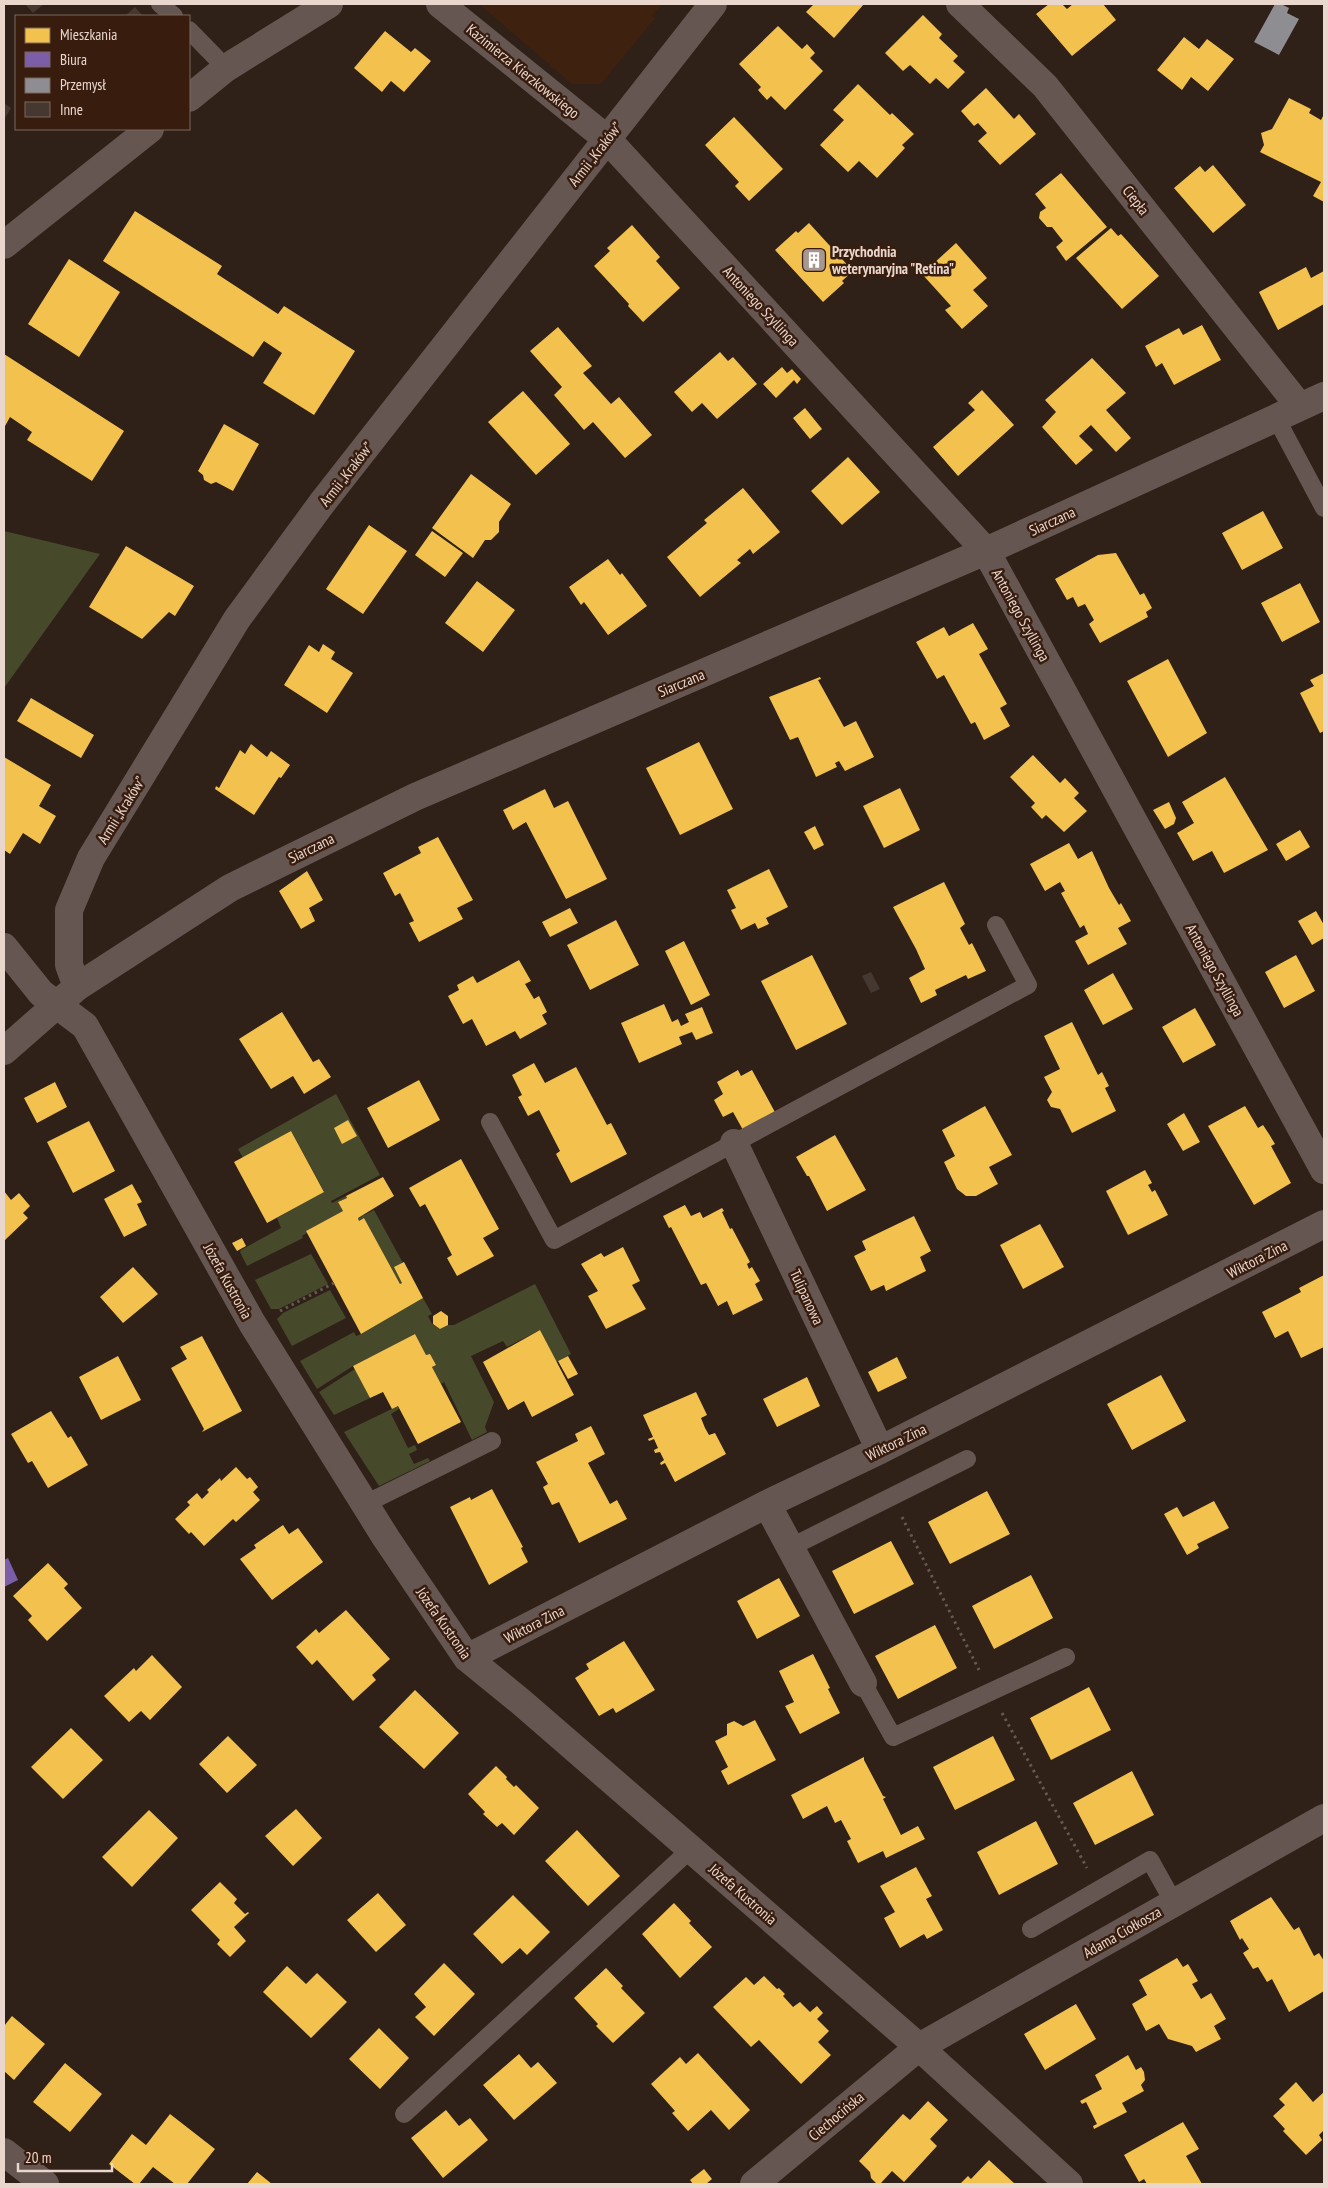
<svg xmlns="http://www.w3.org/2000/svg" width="1328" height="2188" font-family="'PT Sans Narrow',sans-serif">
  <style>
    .built { fill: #3f2110 }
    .green { fill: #464a2b }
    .homes { fill: #f2c14e }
    .offices { fill: #7b5ea7 }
    .industry { fill: #8d8d92 }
    .building { fill: #443831 }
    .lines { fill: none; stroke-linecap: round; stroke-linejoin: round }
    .path { stroke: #655752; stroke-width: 3; stroke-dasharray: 2.5 4; stroke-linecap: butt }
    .service { stroke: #665651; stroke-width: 18 }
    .minor { stroke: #665651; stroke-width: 28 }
    .labels { text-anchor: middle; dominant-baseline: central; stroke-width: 5; stroke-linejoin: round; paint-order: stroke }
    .street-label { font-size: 15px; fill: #e9d7ce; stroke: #381d0f }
    .poi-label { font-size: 15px; font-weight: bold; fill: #e9d7ce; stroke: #381d0f; text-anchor: start }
  </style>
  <rect width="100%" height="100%" fill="#2f2018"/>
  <!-- built -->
  <path class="built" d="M479,4H662L652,16L655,18L601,84H572Z"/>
  <!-- green -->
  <path class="green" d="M4,531L100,554L4,688Z
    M336,1094L380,1175L331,1201L332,1203L346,1196L347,1198L338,1202L343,1211L306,1231L307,1233L302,1236L303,1238L247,1266L240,1252L241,1250L281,1228L277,1218L324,1191L291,1131L243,1158L238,1149Z
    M374,1210L403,1263L402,1283L400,1284L364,1218L359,1221L358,1218Z
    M311,1254L328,1284L279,1309H271L255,1280Z
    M535,1284L571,1354L556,1362L540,1330L507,1347L503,1341L471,1356L494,1402L485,1427L487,1432L472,1440L444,1382L441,1384L432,1367L435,1365L430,1354L426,1355L415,1334L353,1366L317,1389L300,1361L354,1332L356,1336L361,1334L423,1298L432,1314L428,1316L432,1324L440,1329L448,1325H454Z
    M330,1290L346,1318L292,1346L277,1319L283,1313Z
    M355,1369L370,1398L334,1415L319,1392Z
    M398,1406L399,1409L391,1414L408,1448L415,1445L417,1450L409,1454L414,1464L428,1458L430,1461L379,1486L344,1432Z"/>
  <!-- homes -->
  <path class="homes" d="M814,4H864L834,38L806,12Z
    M1049,4H1062L1067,9L1073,4H1103L1116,20L1072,56L1036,14Z
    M923,15L942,34L939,38L958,56L953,61L965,72L948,89L936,78L930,84L910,65L903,71L885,53Z
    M778,26L802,49L807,44L815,53L810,58L823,71L785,110L771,96L767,100L758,90L761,87L739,64Z
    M385,31L411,52L415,48L431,61L404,92L391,81L382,92L354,68Z
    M1184,37L1199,49L1207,39L1234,59L1208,91L1191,77L1182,90L1157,70Z
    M858,84L890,115L892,113L914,134L902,145L905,148L877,178L859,161L848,172L820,145L844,120L833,110Z
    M986,88L1014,119L1019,114L1036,134L1000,165L978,141L987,133L978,123L974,126L961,111Z
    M1289,98L1311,109L1309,113L1321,120L1324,114V202L1313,196L1321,182L1260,152L1264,145L1261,133L1272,129Z
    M734,117L783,169L749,201L735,186L739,182L705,145Z
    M1213,165L1246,205L1213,233L1174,188L1200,166L1205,172Z
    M1061,173L1107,227L1066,261L1056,247L1063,241L1052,227H1047L1039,218L1040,212L1046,208L1035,194Z
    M135,211L222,266L217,274L278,314L284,306L355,351L314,415L263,383L282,353L264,341L253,357L103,261Z
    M809,223L853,271L842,281L844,283L823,302L775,250L796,231L798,233Z
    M632,225L660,257L656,261L680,288L643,322L628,306L629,304L594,266L610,251L607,248Z
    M1111,228L1118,236L1121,234L1159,276L1122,309L1076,258Z
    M956,243L987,278L973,290L988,306L962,329L945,310L951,306L922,274Z
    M69,259L120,292L79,357L28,324Z
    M1306,267L1311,278L1324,271V304L1278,330L1259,292Z
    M1202,325L1221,360L1174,385L1162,363L1156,367L1145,346L1179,328L1183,335Z
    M558,327L592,366L583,373L611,404L619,397L652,435L625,458L593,422L584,430L554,395L562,387L530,351Z
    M720,352L728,361L733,357L757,384L717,419L702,403L692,412L674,392Z
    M4,354L124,431L92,481L27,440L32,432L10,417L4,428Z
    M1092,358L1126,393L1106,410L1131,438L1116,452L1091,425L1079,436L1093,450L1076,465L1042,427L1056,412L1045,400Z
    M782,367L787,373L792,369L801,379L797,384L794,380L776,398L763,384Z
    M982,390L1014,425L958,476L933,447L975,410L968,403Z
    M523,391L570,444L536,475L488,422Z
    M805,408L822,429L810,439L793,418Z
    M224,424L259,444L233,491L216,482L211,484L204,480L203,475L198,471Z
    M848,457L880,492L842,525L811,491Z
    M471,474L511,504L499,522V532L491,540H485L473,558L432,528Z
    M743,488L780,532L753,554L750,549L737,560L741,563L700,597L667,557L707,523L704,520Z
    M1263,511L1283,548L1242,570L1222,533Z
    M369,525L407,551L363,614L326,589Z
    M432,531L463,553L445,577L415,555Z
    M126,546L194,586L175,616L169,612L142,639L89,607Z
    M1116,553L1140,595L1144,593L1152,608L1146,612L1148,617L1100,643L1089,624L1094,620L1085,604L1078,607L1073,597L1067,600L1055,579L1098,555Z
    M608,559L620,575L622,573L647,606L608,635L584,602L581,605L569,587Z
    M477,581L515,610L483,652L445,623Z
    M1300,583L1320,622L1282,642L1261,603Z
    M973,623L988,649L979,654L1007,704L1000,708L1010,726L984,740L975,722L971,724L944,675L937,679L916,642L944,627L949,636Z
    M323,644L335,652L331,659L353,673L327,713L284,685L309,645L319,652Z
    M1168,659L1207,733L1168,757L1127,681Z
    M1324,673V731L1320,733L1300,693L1314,686L1310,680Z
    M820,677L821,679L818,680L844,727L856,721L874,757L845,771L839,761L835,763L837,767L816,777L798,737L790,740L769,697Z
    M31,698L94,735L81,758L17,721Z
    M699,742L733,809L680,835L646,768Z
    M251,744L267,757L271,751L290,765L281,778L279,777L254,815L215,789L216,786L219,788L240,750L245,754Z
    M1033,755L1060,783L1065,778L1079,793L1074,798L1087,811L1064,832L1046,815L1042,819L1031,807L1035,803L1010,777Z
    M4,757L51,785L39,806L56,816L40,844L23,833L10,854L4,850Z
    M1225,777L1268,850L1224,873L1212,851L1193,861L1177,833L1194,823L1182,802Z
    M900,788L920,830L884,848L863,806Z
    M545,789L554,808L568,801L607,879L566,899L526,822L513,830L503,810Z
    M1169,802L1176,818L1174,824L1165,829L1153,810Z
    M815,826L824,845L814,850L804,832Z
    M1300,830L1310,847L1286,861L1276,844Z
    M438,837L473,900L457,908L463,919L419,942L409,923L414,921L400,893L395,896L383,873L421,853L418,847Z
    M1069,843L1078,859L1092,851L1109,888L1119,905L1121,903L1131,921L1118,928L1127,944L1088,965L1075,941L1088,934L1084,925L1080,928L1061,893L1065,891L1060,882L1045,891L1030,864Z
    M769,869L788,907L766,918L769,924L758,929L755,923L741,930L731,910L736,908L727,890Z
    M307,871L323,900L309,908L315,921L301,929L279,891Z
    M944,882L965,924L960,928L969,945L972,943L986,971L968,979L966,975L935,990L937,995L921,1003L909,978L925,969L916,949L893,907Z
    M570,908L578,923L550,937L542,922Z
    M1316,911L1324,925V938L1312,945L1298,921Z
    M616,920L639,965L590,990L567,945Z
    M684,941L710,995L691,1005L665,951Z
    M812,955L847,1024L796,1050L761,981Z
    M1296,955L1315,991L1284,1008L1265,972Z
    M519,960L531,981L525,984L534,999L539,996L547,1012L542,1015L547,1024L520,1039L515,1031L486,1046L472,1019L463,1024L448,996L459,990L457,985L473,976L477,983Z
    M1113,973L1133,1009L1103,1025L1084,990Z
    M664,1004L672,1022L678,1019L681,1026L689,1022L685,1014L702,1007L713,1033L696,1040L692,1032L679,1037L682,1044L639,1063L621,1023Z
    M1195,1008L1216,1045L1183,1063L1162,1027Z
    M282,1012L313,1062L319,1059L331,1077L304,1094L293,1076L271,1089L239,1039Z
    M1072,1022L1098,1075L1102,1072L1109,1086L1105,1088L1116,1111L1072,1133L1060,1109L1051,1107L1047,1100L1052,1092L1044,1077L1060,1069L1044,1036Z
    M534,1063L545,1083L576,1067L607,1125L611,1123L627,1154L571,1183L556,1154L560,1151L539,1110L528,1116L518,1097L522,1095L512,1075Z
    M738,1070L741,1076L752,1070L776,1114L743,1130L733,1112L723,1117L714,1100L723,1094L717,1082Z
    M419,1080L440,1120L388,1148L367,1108Z
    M55,1082L67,1107L37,1123L24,1098Z
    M985,1106L1012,1155L989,1167L998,1184L976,1196H966L957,1189L944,1162L955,1156L942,1130Z
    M1245,1106L1258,1128L1263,1125L1269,1134L1275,1144L1271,1146L1291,1183L1254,1205L1208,1126Z
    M1184,1113L1200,1142L1183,1151L1167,1124Z
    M348,1120L357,1136L342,1144L334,1128Z
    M89,1121L115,1171L73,1193L47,1142Z
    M291,1131L324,1192L267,1223L234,1162Z
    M835,1135L866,1190L827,1211L809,1176H807L796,1157Z
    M461,1159L499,1229L483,1238L494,1256L457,1276L447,1258L452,1255L439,1230L425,1204L420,1207L409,1188Z
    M1145,1170L1152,1183L1148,1185L1152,1192L1155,1190L1168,1215L1128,1235L1106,1191Z
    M383,1177L394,1196L358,1218L359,1221L364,1218L400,1284L402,1283L394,1267L404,1262L423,1298L361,1334L306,1231L343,1211L338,1202L347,1198L346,1196Z
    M132,1184L142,1202L137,1204L147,1225L124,1237L104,1199Z
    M4,1191L11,1200L19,1193L30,1206L23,1213L28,1218L5,1240Z
    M685,1205L691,1216L700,1212L703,1218L722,1208L724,1211L722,1212L730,1229L732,1228L750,1262L747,1264L749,1269L752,1267L760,1281L755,1284L763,1300L733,1315L727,1301L718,1306L706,1283L701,1285L671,1227L669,1228L663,1216Z
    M914,1216L931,1251L920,1257L926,1271L886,1291L884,1285L871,1291L854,1256L866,1250L862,1241Z
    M1040,1224L1064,1267L1023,1289L1000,1245Z
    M242,1238L246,1246L237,1251L232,1243Z
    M623,1247L640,1281L632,1285L646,1309L606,1329L588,1296L598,1291L581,1264L601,1253L604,1257Z
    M133,1267L158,1294L123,1323L100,1297Z
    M1324,1275V1347L1301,1358L1288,1331L1275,1338L1262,1312L1301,1292L1299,1288Z
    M441,1311L448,1316V1325L440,1329L433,1324V1316Z
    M540,1330L574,1395L532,1417L524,1401L508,1410L483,1362Z
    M415,1334L426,1355L430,1354L436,1365L432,1367L461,1422L418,1444L398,1406L392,1409L383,1392L370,1398L353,1366Z
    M202,1336L242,1411L202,1432L204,1429L171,1368L187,1359L180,1347Z
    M118,1356L141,1400L101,1420L79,1377Z
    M568,1356L578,1374L568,1379L558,1361Z
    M897,1357L907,1378L878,1392L868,1372Z
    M1161,1375L1186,1421L1132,1450L1107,1404Z
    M807,1377L820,1406L777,1427L763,1399Z
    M696,1392L707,1415L701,1418L705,1428L709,1435L715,1433L726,1454L675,1482L665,1463L661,1465L660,1463L664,1460L660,1452L655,1453L654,1450L658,1448L654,1439L649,1441L648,1439L653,1437L643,1415Z
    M51,1411L68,1438L71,1436L88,1465L48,1488L32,1461L28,1463L11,1434Z
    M591,1426L605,1454L588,1463L610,1504L617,1500L627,1519L579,1543L559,1502L552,1505L543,1487L548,1484L536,1462L578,1441L575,1434Z
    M236,1467L247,1479L250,1477L258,1487L253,1492L260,1500L236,1522L233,1519L204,1546L191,1532L189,1534L175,1519L190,1505L187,1502L197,1493L202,1499L209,1492L207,1490L220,1478L221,1481Z
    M492,1489L523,1547L521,1548L528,1562L489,1585L450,1507L470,1497L471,1500Z
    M987,1491L1010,1534L950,1564L928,1522Z
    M1214,1501L1229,1528L1197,1544L1199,1548L1187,1555L1164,1514L1177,1507L1183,1517Z
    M283,1525L289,1534L298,1528L323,1562L272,1600L240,1559L256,1548L254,1545Z
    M891,1541L914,1584L854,1614L832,1571Z
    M48,1563L68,1584L64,1588L82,1608L47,1641L28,1620L32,1616L13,1596Z
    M1031,1575L1053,1618L994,1649L972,1606Z
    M779,1578L800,1616L757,1639L737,1601Z
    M346,1610L390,1659L372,1675L376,1680L353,1701L317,1660L312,1665L296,1647L316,1629L319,1633Z
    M935,1625L957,1668L898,1699L875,1656Z
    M624,1641L655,1690L616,1713L613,1708L599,1716L575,1678L589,1669L586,1664Z
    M813,1654L830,1688L828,1689L840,1713L800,1734L785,1706L794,1702L779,1671Z
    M152,1655L182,1687L150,1720L141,1711L129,1722L104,1696L134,1668L136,1671Z
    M1089,1687L1111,1730L1051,1760L1030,1718Z
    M415,1690L459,1733L424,1769L379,1727Z
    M755,1720L776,1760L728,1785L721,1771L728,1767L715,1741L727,1735V1724L734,1721L743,1726Z
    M71,1728L103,1760L63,1799L31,1767Z
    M228,1736L257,1765L227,1793L199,1764Z
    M993,1736L1015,1780L955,1810L933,1767Z
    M864,1757V1760L883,1796L886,1797L883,1799L901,1835L918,1826L925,1839L886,1858L883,1851L858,1863L847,1841L851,1839L841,1820L835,1823L827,1806L803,1819L791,1795Z
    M496,1766L507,1777L506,1779L514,1787L516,1785L539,1808L514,1835L502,1823L497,1827L483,1814L485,1812L468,1794Z
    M1132,1771L1154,1815L1095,1845L1073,1803Z
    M296,1809L322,1838L293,1866L265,1836Z
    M149,1810L178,1838L132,1887L102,1857Z
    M1036,1821L1058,1864L999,1895L977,1852Z
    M577,1830L620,1876L588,1906L545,1861Z
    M916,1867L932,1896L926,1899L943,1930L927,1939L924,1934L900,1948L884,1918L895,1912L880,1886Z
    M220,1882L237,1899L234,1903L245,1914L248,1912L249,1913L234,1927L246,1941L230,1957L217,1944L220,1940L191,1910Z
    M378,1893L406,1925L376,1952L347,1920Z
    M513,1895L550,1932L527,1955L520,1948L502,1964L473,1934Z
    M1271,1897L1294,1930L1299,1927L1314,1956L1319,1953L1324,1961V1991L1289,2012L1272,1979L1267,1982L1258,1967L1253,1969L1243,1953L1249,1949L1242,1938L1240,1940L1230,1921Z
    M674,1903L691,1921L689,1923L712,1947L680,1978L642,1934Z
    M1177,1958L1183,1967L1188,1964L1198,1981L1192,1984L1201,1999L1211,1993L1226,2019L1214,2026L1221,2039L1196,2052L1192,2046L1168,2039L1159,2024L1146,2031L1132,2004L1147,1995L1139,1980Z
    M444,1963L475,1994L434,2036L415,2017L426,2007L414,1994Z
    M287,1966L306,1984L317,1973L347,2002L311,2038L263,1992Z
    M606,1968L623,1986L621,1988L645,2013L613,2043L596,2026L598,2024L574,1998Z
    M764,1976L777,1989L779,1988L785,1994L783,1996L793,2007L800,2002L810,2012L817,2006L823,2013L817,2019L829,2031L818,2042L831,2055L801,2084L759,2040L751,2047L713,2007L746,1977L754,1985Z
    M1076,2004L1096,2039L1045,2070L1024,2034Z
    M12,2016L45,2044L14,2080L4,2071V2026Z
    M379,2028L409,2058L380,2089L349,2059Z
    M698,2053L750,2110L729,2130L711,2110L688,2131L672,2113L675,2111L651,2084L680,2057L686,2064Z
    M519,2054L531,2068L538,2062L557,2083L514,2120L483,2085Z
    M1128,2055L1136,2070L1141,2067L1144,2072L1145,2080L1141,2085L1144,2091L1122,2103L1127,2112L1094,2129L1093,2126L1097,2124L1086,2102L1082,2104L1080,2101L1102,2089L1095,2075Z
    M65,2063L102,2094L70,2132L33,2102Z
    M1296,2082L1313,2102L1324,2092V2130L1319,2135L1322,2140L1306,2155L1283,2131L1285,2129L1273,2116L1285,2105L1279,2099Z
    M928,2101L948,2120L930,2139L937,2146L904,2182L892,2171L881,2183H876L871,2178L870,2172L859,2161L903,2114L910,2120Z
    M446,2110L459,2126L470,2118L488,2140L443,2178L411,2138Z
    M170,2114L215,2149L187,2184H175L153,2167L139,2184H135L109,2164L132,2134L146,2145Z
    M1183,2122L1199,2149L1186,2156L1202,2184H1147L1144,2179L1139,2182L1124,2155Z
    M989,2160L1015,2184H960L968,2176L971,2179Z
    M704,2169L712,2179L706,2184H693L690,2180Z
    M257,2172L272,2184H247Z"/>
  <!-- offices -->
  <path class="offices" d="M8,1558L18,1580L4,1587V1560Z"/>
  <!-- industry -->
  <path class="industry" d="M1275,4H1281L1289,8L1287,13L1299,19L1279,55L1254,42Z"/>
  <!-- building -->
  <path class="building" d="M25,4H44L33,13Z
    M135,7L143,16H125Z
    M4,103L11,108L4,120Z
    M871,972L880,989L871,993L862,976Z"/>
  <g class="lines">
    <!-- path -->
    <path class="path" d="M280,1311L334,1283
      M902,1517L979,1670
      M1002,1713L1087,1868"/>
    <!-- service -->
    <path class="service" d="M160,4L174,16
      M189,30L226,68
      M1276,418L1324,508
      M490,1122L554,1240L1028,985L996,925
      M365,1504L492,1441
      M791,1547L967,1459
      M863,1683L893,1737L1066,1657
      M1031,1929L1150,1860L1174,1903
      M404,2114L691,1849"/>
    <!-- minor -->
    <path class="minor" d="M440,4L607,139L986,551L1324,1170
      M960,4L1045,86L1300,407
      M189,98L226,68L329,4
      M4,245L150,129
      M4,947L41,993L85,1026L252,1323L386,1538L467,1658L520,1701L919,2047L1069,2184
      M77,987L69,965V910L91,858L237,619L322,503L713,4
      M4,1051L77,987L230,888L415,797L986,551L1324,396
      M734,1143L880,1450
      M767,1504L863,1683
      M467,1658L767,1504L880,1450L1324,1224
      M4,2152L45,2184
      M754,2184L919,2047L1324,1818"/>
  </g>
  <!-- icons -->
  <defs>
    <symbol id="building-square" viewBox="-11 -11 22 22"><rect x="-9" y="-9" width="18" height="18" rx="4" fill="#a8978e" stroke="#381d0f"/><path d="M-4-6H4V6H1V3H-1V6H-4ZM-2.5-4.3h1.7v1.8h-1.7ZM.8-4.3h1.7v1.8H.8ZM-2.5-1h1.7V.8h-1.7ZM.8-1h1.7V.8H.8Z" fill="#fff"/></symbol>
  </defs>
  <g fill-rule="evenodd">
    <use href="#building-square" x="800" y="246" width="28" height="28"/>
  </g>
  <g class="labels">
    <!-- street labels -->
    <g class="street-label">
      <text transform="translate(523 71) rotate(39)">Kazimierza Kierzkowskiego</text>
      <text transform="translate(595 154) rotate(-52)">Armii „Kraków”</text>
      <text transform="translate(1136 200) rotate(52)">Ciepła</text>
      <text transform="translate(761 306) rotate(47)">Antoniego Szyllinga</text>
      <text transform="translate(346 474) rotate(-52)">Armii „Kraków”</text>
      <text transform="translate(1052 521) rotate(-25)">Siarczana</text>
      <text transform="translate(1021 615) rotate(61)">Antoniego Szyllinga</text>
      <text transform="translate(681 683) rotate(-23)">Siarczana</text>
      <text transform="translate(121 810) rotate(-58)">Armii „Kraków”</text>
      <text transform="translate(311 848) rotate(-26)">Siarczana</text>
      <text transform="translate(1215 970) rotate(61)">Antoniego Szyllinga</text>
      <text transform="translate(1257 1259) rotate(-27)">Wiktora Zina</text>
      <text transform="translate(228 1281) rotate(61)">Józefa Kustronia</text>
      <text transform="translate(807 1297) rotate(65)">Tulipanowa</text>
      <text transform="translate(896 1442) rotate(-26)">Wiktora Zina</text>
      <text transform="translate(444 1623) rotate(55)">Józefa Kustronia</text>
      <text transform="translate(534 1624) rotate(-27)">Wiktora Zina</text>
      <text transform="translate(743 1894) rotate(41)">Józefa Kustronia</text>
      <text transform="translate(1122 1932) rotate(-30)">Adama Ciołkosza</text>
      <text transform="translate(836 2116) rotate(-40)">Ciechocińska</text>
    </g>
    <!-- poi labels -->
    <g class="poi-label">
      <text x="832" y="251">Przychodnia<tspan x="832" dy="17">weterynaryjna "Retina"</tspan></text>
    </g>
  </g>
  <!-- border -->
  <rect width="1328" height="2188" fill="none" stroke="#e9d7ce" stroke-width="10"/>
  <!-- legend -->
  <rect x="15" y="15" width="175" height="115" fill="#381d0f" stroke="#7f675b"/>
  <rect x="25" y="28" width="25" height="15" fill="#f2c14e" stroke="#7f675b"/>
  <text x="60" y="40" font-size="15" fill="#e9d7ce">Mieszkania</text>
  <rect x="25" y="52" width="25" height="15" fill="#7b5ea7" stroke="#7f675b"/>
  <text x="60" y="65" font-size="15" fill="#e9d7ce">Biura</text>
  <rect x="25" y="78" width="25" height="15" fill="#8d8d92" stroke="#7f675b"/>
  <text x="60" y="90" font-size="15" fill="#e9d7ce">Przemysł</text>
  <rect x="25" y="102" width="25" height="15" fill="#443831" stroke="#7f675b"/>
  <text x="60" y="115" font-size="15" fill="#e9d7ce">Inne</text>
  <!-- scale -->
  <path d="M18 2163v8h94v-8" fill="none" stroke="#e9d7ce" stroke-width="2.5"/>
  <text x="25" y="2163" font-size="15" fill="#e9d7ce" stroke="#381d0f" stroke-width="4" paint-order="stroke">20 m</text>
</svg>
